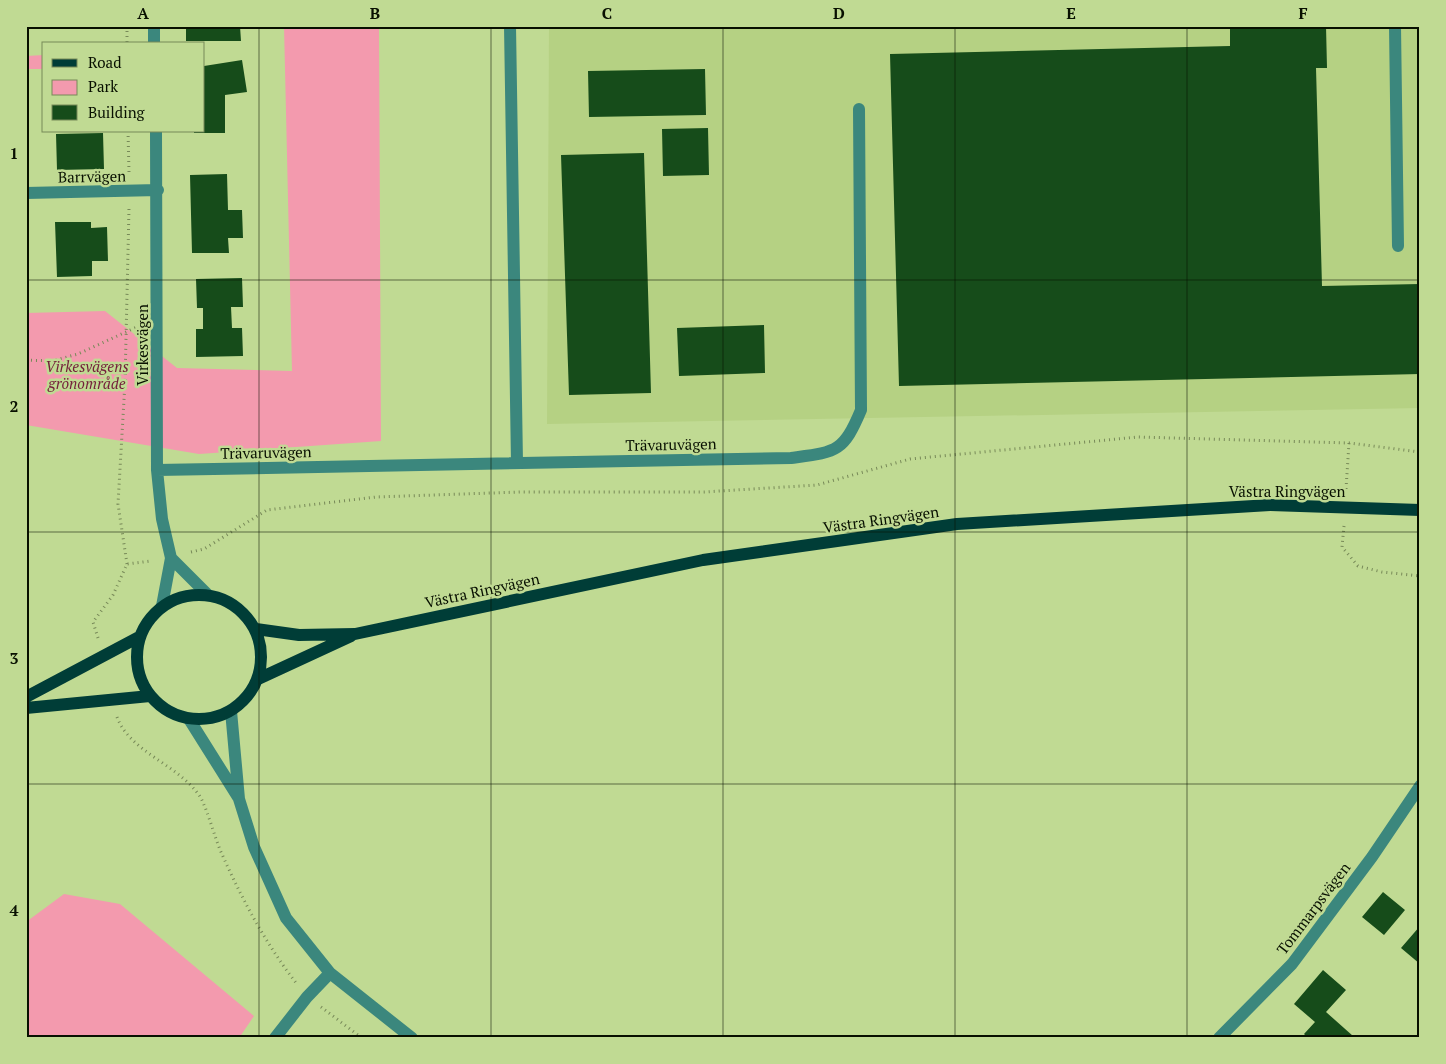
<svg xmlns="http://www.w3.org/2000/svg" width="1446" height="1064" font-family="'PT Serif',serif">
  <style>
    .built { fill: #b5d183 }
    .green { fill: #f39aae }
    .building { fill: #164c1a }
    .lines { fill: none; stroke-linecap: round; stroke-linejoin: round }
    .path { stroke: #778958; stroke-width: 3; stroke-dasharray: 1 4; stroke-linecap: butt }
    .minor { stroke: #3b877d; stroke-width: 12 }
    .major { stroke: #003d37; stroke-width: 12 }
    .grid { fill: none; stroke: #081000; stroke-width: 1; stroke-opacity: 0.55 }
    .labels { text-anchor: middle; dominant-baseline: central; stroke-width: 5; stroke-linejoin: round; paint-order: stroke }
    .street-label { font-size: 15px; fill: #081000; stroke: #c0da93 }
    .park-label { font-size: 15px; font-style: italic; fill: #731e3a; stroke: #c0da93 }
    .neatline { fill: none; stroke: #081000; stroke-width: 2 }
    .grid-label { font-size: 16px; text-anchor: middle; font-weight: bold; fill: #081000 }
  </style>
  <rect width="100%" height="100%" fill="#c0da93"/>
  <!-- built -->
  <path class="built" d="M549,26H1420V408L547,424Z"/>
  <!-- green -->
  <path class="green" d="M284,26H379L381,441L199,454L26,425V313L105,311L177,368L292,371Z
    M44,55V69H26V56Z
    M64,894L120,904L254,1016L239,1038H26V922Z"/>
  <!-- building -->
  <path class="building" d="M186,26H240L241,41H186Z
    M1230,26H1326L1327,68H1316L1322,286L1420,284V374L899,386L890,54L1230,46Z
    M242,60L247,92L225,95V133H194V131H204V66Z
    M705,69L706,115L589,117L588,71Z
    M708,128L709,175L663,176L662,129Z
    M103,133L104,169L57,170L56,134Z
    M644,153L651,393L569,395L561,155Z
    M227,174L228,210H242L243,238H228L229,253H192L190,175Z
    M55,222H91V228L107,227L108,261H92V276L57,277Z
    M242,278L243,307H231L232,328H242L243,356L196,357V329H203V308H197L196,279Z
    M764,325L765,373L679,376L677,328Z
    M1383,892L1405,910L1384,935L1362,917Z
    M1420,926V964L1401,948Z
    M1323,970L1346,990L1326,1012L1353,1036L1351,1038H1308L1304,1034L1315,1022L1294,1004Z"/>
  <g class="lines">
    <!-- path -->
    <path class="path" d="M127,26V44
      M128,131L129,172
      M26,360L52,361L78,354L139,326
      M1346,489L1349,443
      M1344,526L1342,547L1358,566L1382,572L1420,576
      M191,552L204,549L267,510L376,497L520,492H704L817,485L910,459L1138,437L1349,443L1420,452
      M127,564L118,504L125,382L129,208
      M98,638L93,622L113,595L127,564L151,561
      M117,717C130,752 177,764 199,795C207,807 214,836 221,852C242,899 265,943 297,984
      M321,1007L362,1038"/>
    <!-- minor -->
    <path class="minor" d="M154,26V44
      M510,26L517,463
      M1395,26L1398,246
      M156,131L157,470L162,519L171,558L162,606
      M26,193L158,190
      M157,470L791,458C836,452 843,453 861,410L859,109
      M171,558L207,594
      M231,711L239,799L254,847L286,918L330,973L412,1038
      M189,719L238,797
      M275,1038L307,997L330,973
      M1219,1038L1292,964L1372,857L1420,786"/>
    <!-- major -->
    <path class="major" d="M137 657a62 62 0 1 1 124 0a62 62 0 1 1-124 0Z
      M256,629L299,635L355,634L703,560L957,524L1270,505L1420,510
      M258,679L351,636
      M26,697L139,637
      M26,708L150,696"/>
  </g>
  <!-- grid -->
  <path class="grid" d="M259,26V1038M491,26V1038M723,26V1038M955,26V1038M1187,26V1038M26,280H1420M26,532H1420M26,784H1420"/>
  <g class="labels">
    <!-- street labels -->
    <g class="street-label">
      <text transform="translate(92 176) rotate(-1)">Barrvägen</text>
      <text transform="translate(142 345) rotate(-90)">Virkesvägen</text>
      <text transform="translate(671 444) rotate(-1)">Trävaruvägen</text>
      <text transform="translate(266 452) rotate(-1)">Trävaruvägen</text>
      <text x="1287" y="491">Västra Ringvägen</text>
      <text transform="translate(881 519) rotate(-8)">Västra Ringvägen</text>
      <text transform="translate(482 590) rotate(-12)">Västra Ringvägen</text>
      <text transform="translate(1313 908) rotate(-53)">Tommarpsvägen</text>
    </g>
    <!-- park labels -->
    <g class="park-label">
      <text x="87" y="366">Virkesvägens<tspan x="87" dy="17">grönområde</tspan></text>
    </g>
  </g>
  <!-- border -->
  <rect width="1446" height="1064" fill="none" stroke="#c0da93" stroke-width="55"/>
  <!-- legend -->
  <rect x="42" y="42" width="162" height="90" fill="#c0da93" stroke="#768958"/>
  <rect x="52" y="59" width="25" height="8" fill="#003d37" stroke="#768958"/>
  <text x="88" y="68" font-size="15" fill="#081000">Road</text>
  <rect x="52" y="80" width="25" height="15" fill="#f39aae" stroke="#768958"/>
  <text x="88" y="92" font-size="15" fill="#081000">Park</text>
  <rect x="52" y="105" width="25" height="15" fill="#164c1a" stroke="#768958"/>
  <text x="88" y="118" font-size="15" fill="#081000">Building</text>
  <rect x="28" y="28" width="1390" height="1008" class="neatline"/>
  <g class="grid-label">
    <text x="143" y="19">A</text>
    <text x="375" y="19">B</text>
    <text x="607" y="19">C</text>
    <text x="839" y="19">D</text>
    <text x="1071" y="19">E</text>
    <text x="1303" y="19">F</text>
    <text x="14" y="159">1</text>
    <text x="14" y="412">2</text>
    <text x="14" y="664">3</text>
    <text x="14" y="916">4</text>
  </g>
</svg>
